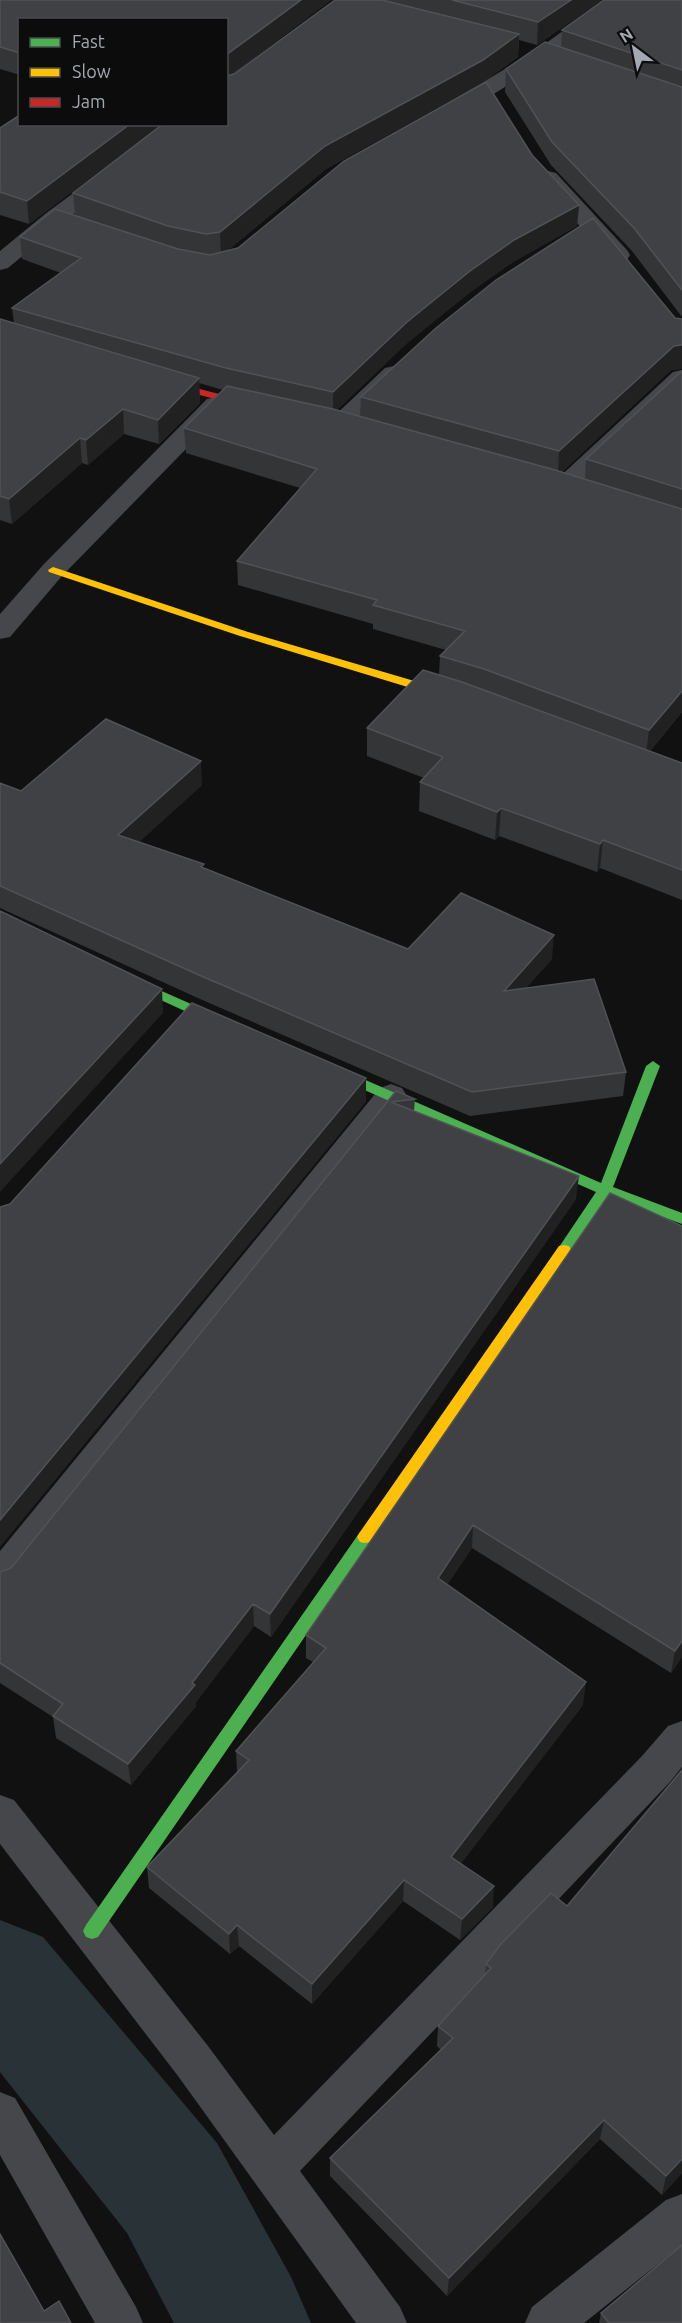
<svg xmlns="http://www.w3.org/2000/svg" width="682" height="2323" font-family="Ubuntu,sans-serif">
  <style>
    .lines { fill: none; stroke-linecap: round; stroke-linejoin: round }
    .river { fill: #293236; fill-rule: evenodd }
    .street { fill: #46474a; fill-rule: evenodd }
    .fast { fill: #4caf50; fill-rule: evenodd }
    .slow { fill: #ffc107; fill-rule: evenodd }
    .jam { fill: #c62828; fill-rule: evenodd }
    .wall { fill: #343536 }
    .shaded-wall { fill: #212122 }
    .building { fill: #404144; stroke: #505255; stroke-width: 1.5 }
  </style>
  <rect width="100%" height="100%" fill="#111112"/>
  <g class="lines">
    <!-- river -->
    <path class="river" d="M0,1920L43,1937L217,2143L291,2277L311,2323H174L127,2233L0,2072Z"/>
    <!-- street -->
    <path class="street" d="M606,0H629L549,59L459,116H443L440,111L443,106L535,51Z
      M167,124H191L61,224L8,268L0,270V251L45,214Z
      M548,171L556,173L627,250L630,255L627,260H611L540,183L537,178L540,173Z
      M394,366L403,368L406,373L403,378L348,430L339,432L330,430L327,425L330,420L385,368Z
      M682,370V390L572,492L563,495L554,492L550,487L554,482L673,372Z
      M216,397L225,399L228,404L225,409L62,576L10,637L0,639V614L44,564L207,399Z
      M391,1084L402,1088L407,1096L402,1104L13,1589L0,1594V1551L380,1088Z
      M682,1721V1767L670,1782L300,2171L400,2307L407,2323H356L178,2076L0,1844V1795L14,1800L208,2046L274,2135L642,1756L668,1726Z
      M0,2092L15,2098L136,2307L143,2323H95L0,2155Z
      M682,2194V2245L584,2323H525L532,2307L666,2200Z"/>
    <!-- fast -->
    <path class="fast" d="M121,973L234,1023L235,1026L234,1029H224L117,980L115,977L117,974Z
      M653,1061L660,1066L613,1187L682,1213V1224L608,1197L569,1254H559L557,1250L596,1192L319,1070L317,1067L324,1062L329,1064L601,1183L646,1066Z
      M365,1531L370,1532L373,1537L370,1542L98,1937L92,1939L86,1937L83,1931L86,1925L360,1532Z"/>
    <!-- slow -->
    <path class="slow" d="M53,567L248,632L455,693L457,696L455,699H447L240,636L49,572L48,570Z
      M564,1245L569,1246L571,1250L569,1254L370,1542L365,1543L360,1542L357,1537L360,1532L559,1246Z"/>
    <!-- jam -->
    <path class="jam" d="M157,378L262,405L263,407L258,410L153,383V379Z"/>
  </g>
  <!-- wall -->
  <path class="wall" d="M0,0H331L231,75L234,74L335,0H602L537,45L519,40L518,57L482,83L326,169L227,251L532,155L579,205L577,226L513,262L469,293L406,344L337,410L360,416L361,397L675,318L682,319V369L671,370L562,472L585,479L586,459L682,371V712L650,751L682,763V900L600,868L597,872L499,836L495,840L419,811L420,782L424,778L367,756V728L439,675L440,656L446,650L373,629V624L238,585L237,561L300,488L186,453L184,428L223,390L199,383L200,403L159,444L124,434L88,465L82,463L12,524L0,520V319L14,323L12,308L61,273L22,259L20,237L75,215L73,193L226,124V20H20V75L0,69Z
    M682,0V317L632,251L551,165L505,92L506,69L561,47L562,30Z
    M163,124L29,224L0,215V128Z
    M0,783L21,791L202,785L139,842L408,949L552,959L526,988L626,1072L623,1096L470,1116L200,999L0,908Z
    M396,1091L415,1099L414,1111L576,1199L271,1637L254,1626L196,1702V1706L131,1785L56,1738L53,1717L0,1683V1572L11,1568Z
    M682,1226V1657L671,1673L472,1548L447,1585L583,1705L461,1863L493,1907L460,1940L403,1901L312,2004L239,1946L230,1954L149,1888L147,1867L237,1772L236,1751L313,1662L306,1658V1635Z
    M682,1770V2173L662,2195L600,2139L447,2296L330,2176V2158L441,2050L437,2046L438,2026L485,1974L486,1964L567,1906Z
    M601,2313L682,2323H599Z"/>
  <!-- shaded-wall -->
  <path class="shaded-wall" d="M301,0H331L226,78V55Z
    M571,0H602L537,45L538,22Z
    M519,34L518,57L482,83L326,169L221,256L220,232L325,146Z
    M130,124H163L29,224L27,201Z
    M579,205L577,226L513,262L469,293L406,344L333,414V392L407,322L470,271L514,240Z
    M682,345V369L671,370L558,476L559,451L674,346Z
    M199,378L200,403L159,444L158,420Z
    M123,409L124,434L88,465L86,440Z
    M80,438L82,463L12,524L9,499Z
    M682,691V712L646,755L649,730Z
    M201,761L202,785L120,859L118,835Z
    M501,808L499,836L495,840L497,812Z
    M603,840L600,868L597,872L600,844Z
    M554,935L552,959L502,1015L504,991Z
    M162,989L163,1013L0,1192V1164Z
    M366,1078V1102L0,1547V1520Z
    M579,1176L576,1199L271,1637L270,1614Z
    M473,1525L472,1548L436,1601L438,1578Z
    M253,1604L254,1626L196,1702V1706L131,1785L128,1764Z
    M682,1641V1657L671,1673L675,1651Z
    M586,1682L583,1705L450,1878L451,1857Z
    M404,1880L403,1901L312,2004V1984Z
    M494,1886L493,1907L460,1940L462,1919Z
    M237,1925L239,1946L230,1954L229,1934Z
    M604,2120L600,2139L447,2296L449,2278Z
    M682,2159V2173L662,2195L666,2176Z"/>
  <!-- building -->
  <path class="building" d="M0,0H301L226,55V20H20V53L0,47Z
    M335,0H382L519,34L483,60L325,146L220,232L206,234L168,226L73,193L163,124H226V76L234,74Z
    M452,0H571L538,22Z
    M604,0H682V70L562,30Z
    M545,42L682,87V290L634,228L552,142L506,69Z
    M486,82L532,155L579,205L514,240L470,271L407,322L333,392L226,368L12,308L81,258L20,237L55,209L178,249L210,255L238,248L344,161Z
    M20,115V124H130L27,201L0,192V128Z
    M593,218L675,318L682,319V345L674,346L559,451L361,397L436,328L496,280Z
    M0,319L199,378L158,420L123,409L86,440L80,438L9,499L0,496Z
    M682,371V489L586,459Z
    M227,386L333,409L555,470L682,509V691L649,730L484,669L440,656L465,631L373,605L377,600L237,561L317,469L184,428Z
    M423,670L462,682L682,763V870L603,840L600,844L501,808L497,812L420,782L443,757L367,728Z
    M106,719L201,761L118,835L204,864L201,867L408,949L461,893L554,935L504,991L594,979L626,1072L472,1092L199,975L0,886V783L21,791Z
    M0,911L162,989L0,1164Z
    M192,1003L366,1078L0,1520V1207L10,1204Z
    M396,1091L415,1099L391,1102L579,1176L270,1614L253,1604L192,1683L195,1685L128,1764L53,1716L63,1704L0,1663V1572L11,1568Z
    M610,1193L682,1226V1641L675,1651L473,1525L438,1578L586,1682L451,1857L494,1886L462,1919L404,1880L312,1984L237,1925L229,1934L147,1867L249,1760L236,1751L326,1648L306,1635Z
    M682,1770V2159L666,2176L604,2120L449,2278L330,2158L453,2038L438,2026L491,1968L486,1964L500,1945L551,1893L567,1906Z
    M0,2234L44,2311L59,2301L71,2323H0Z
    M682,2245V2323H609L601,2313Z"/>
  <!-- legend -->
  <rect x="18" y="18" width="210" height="108" fill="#0c0c0d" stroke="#484b4f" stroke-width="1.5"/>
  <rect x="30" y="38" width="30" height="9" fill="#4caf50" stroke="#484b4f" stroke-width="1.5"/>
  <text x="72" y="48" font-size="18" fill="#a3a9b2">Fast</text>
  <rect x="30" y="68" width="30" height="9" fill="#ffc107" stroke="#484b4f" stroke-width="1.5"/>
  <text x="72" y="78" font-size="18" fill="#a3a9b2">Slow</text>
  <rect x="30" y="98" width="30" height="9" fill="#c62828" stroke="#484b4f" stroke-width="1.5"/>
  <text x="72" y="108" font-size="18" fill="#a3a9b2">Jam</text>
  <!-- north arrow -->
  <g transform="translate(634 48) rotate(328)" stroke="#0c0c0d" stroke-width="4.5" paint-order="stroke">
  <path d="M0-4.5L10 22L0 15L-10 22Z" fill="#a3a9b2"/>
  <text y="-9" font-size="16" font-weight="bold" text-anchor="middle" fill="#a3a9b2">N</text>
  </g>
</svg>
